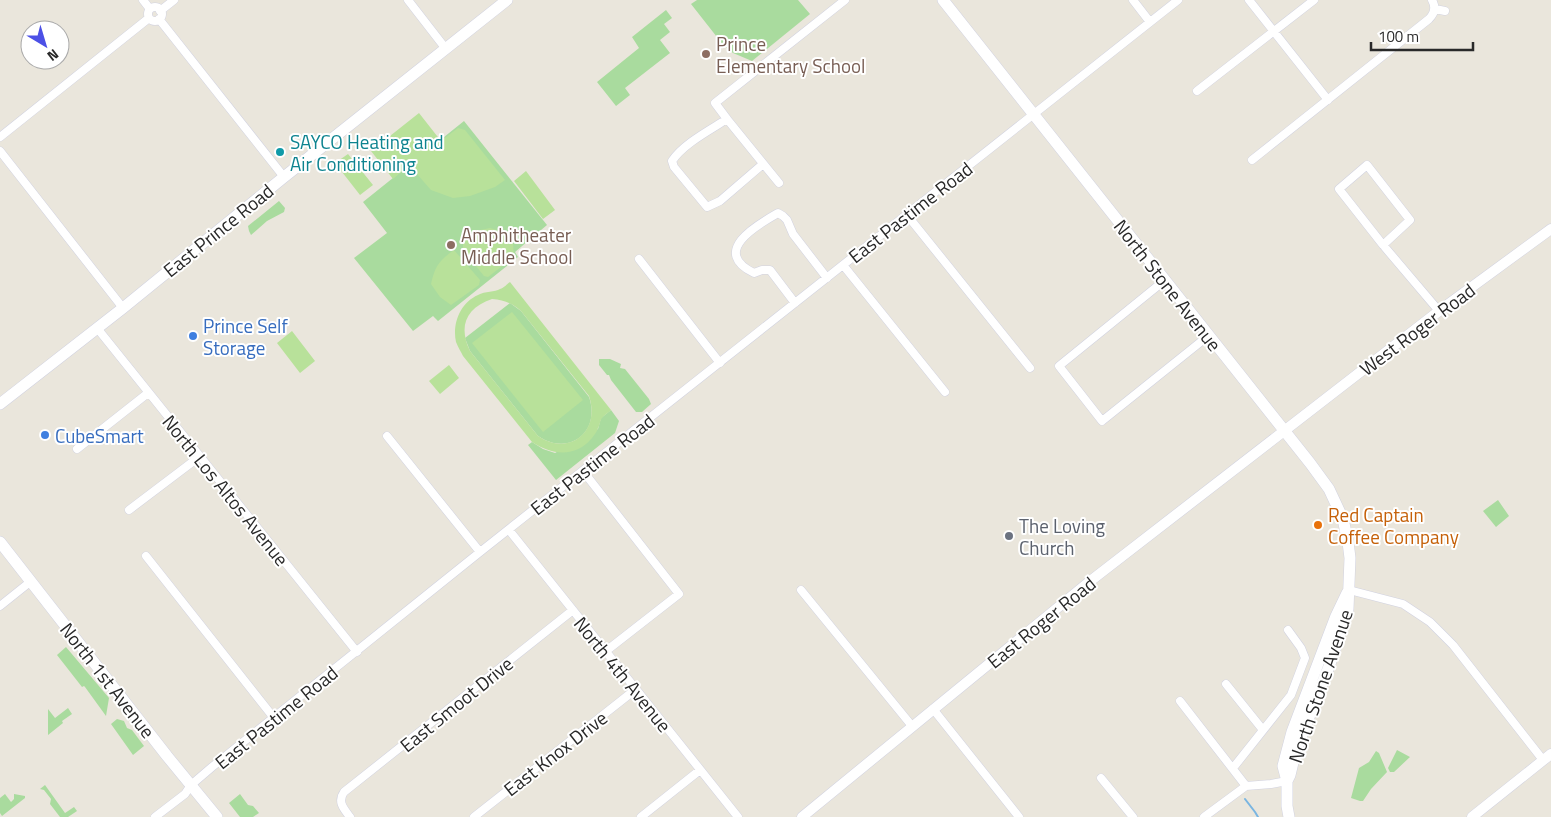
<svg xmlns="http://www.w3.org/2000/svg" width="1551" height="817" font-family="'Titillium Web',sans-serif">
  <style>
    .green { fill: #a9db9e }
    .pitch { fill: #b8e19a; fill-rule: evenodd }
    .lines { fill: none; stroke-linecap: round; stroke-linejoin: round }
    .stream { stroke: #79b5e1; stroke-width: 2 }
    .minor-casing { stroke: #d1d2e0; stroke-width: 9 }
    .tertiary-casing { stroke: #d1d2e0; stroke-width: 11 }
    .secondary-casing { stroke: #d1d2e0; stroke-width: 12 }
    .minor { stroke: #fff; stroke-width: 8 }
    .tertiary { stroke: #fff; stroke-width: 10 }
    .secondary { stroke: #fff; stroke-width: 11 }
    .education-dot { fill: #8d6e63; stroke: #fff; stroke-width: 2 }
    .culture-dot { fill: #0f9aa8; stroke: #fff; stroke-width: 2 }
    .shop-dot { fill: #3f7fe0; stroke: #fff; stroke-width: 2 }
    .food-dot { fill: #e8710a; stroke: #fff; stroke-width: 2 }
    .worship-dot { fill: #6b7280; stroke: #fff; stroke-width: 2 }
    .labels { text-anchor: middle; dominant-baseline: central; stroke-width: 4; stroke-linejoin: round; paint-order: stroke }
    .education-label { font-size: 19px; fill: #785e54; stroke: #fff; text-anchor: start }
    .culture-label { font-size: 19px; fill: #0d838f; stroke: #fff; text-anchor: start }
    .street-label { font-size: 19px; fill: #292929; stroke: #fff }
    .shop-label { font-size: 19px; fill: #366cbe; stroke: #fff; text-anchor: start }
    .food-label { font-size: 19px; fill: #c56008; stroke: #fff; text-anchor: start }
    .worship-label { font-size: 19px; fill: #5b616d; stroke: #fff; text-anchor: start }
  </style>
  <rect width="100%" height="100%" fill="#eae6dc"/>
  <!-- green -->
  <path class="green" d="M697,0H798L810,14L752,61L733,53L724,46L691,4Z
    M666,10L672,18L664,24L670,32L660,40L670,53L625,88L630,95L616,106L597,82L639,48L632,37Z
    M464,121L547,225L515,252L518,257L438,321L433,316L413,331L354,258L387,233L363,202Z
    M279,201L285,208L284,212L267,221L251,235L249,231L248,226Z
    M510,303L521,311L589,397C601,432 569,457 538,436L470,351L465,338Z
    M599,359H610L621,364L620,368L625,369L649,399L651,404L642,412H636L611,380L609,375H607L599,365Z
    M611,410L619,421L615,433L556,480L528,445L532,442L543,449L555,453L598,429L601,418Z
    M1498,500L1509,516L1496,527L1483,511Z
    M66,647L109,698L106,716L85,687L84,686L82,687L57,655Z
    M68,708L72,714L62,721L63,723L48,735V709L55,718Z
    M117,719L124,721L127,728L132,730L144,746L133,755L111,724Z
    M1397,750L1410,757L1394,772H1390L1388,768Z
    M1376,751L1379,753L1387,772L1371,789L1363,801H1360L1351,798L1359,768L1369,762Z
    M45,785L65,813L74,807L77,811L68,817H60L50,804L51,799L44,790L40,789Z
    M5,794L11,802L14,799V794L25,796V798L2,816L0,813V798Z
    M240,794L248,805L253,806L259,813L253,817H240L229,803Z"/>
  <!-- pitch -->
  <path class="pitch" d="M419,113L441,141L458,128L465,130L505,180L495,187L470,196L453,198L431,190L409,165L393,179L371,151Z
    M348,154L373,185L360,195L335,163Z
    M526,171L555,210L543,219L514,181Z
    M490,228L510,234L513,243L514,257L488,277L484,276L463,250V240L476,231Z
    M454,250L480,280L479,285L451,305L440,297L431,284C435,266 439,261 454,250Z
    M510,282L611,410C609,412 604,415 602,418C600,420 600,425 598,428C597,432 594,435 592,438C576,458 551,455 532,442L463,356C461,352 458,347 456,342C452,324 460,303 478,295C485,291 495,292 500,289C504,288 507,284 510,282ZM492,299C504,300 512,303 521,311L589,396C601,432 569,457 538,436L470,351C458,326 466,308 492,299Z
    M512,312L583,400L543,432L472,343Z
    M292,331L315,361L300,373L277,343Z
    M449,365L459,378L440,394L429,381Z"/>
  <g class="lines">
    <!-- stream -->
    <path class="stream" d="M1245,799L1255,812L1258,817"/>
    <defs>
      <path id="minor" d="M143,0L150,9
        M408,0L446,49
        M1133,0L1150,22
        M1249,0L1328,100
        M148 14a7 7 0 1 1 14 0a7 7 0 1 1-14 0Z
        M1435,9L1445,11
        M160,11L174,0
        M159,19L284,177
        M1197,91L1314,0
        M727,119L779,183
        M0,137L149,18
        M0,151L123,308
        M1252,160L1429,19C1435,13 1436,7 1432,0
        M763,164L720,201L707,207L674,167L672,161C683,144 710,130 727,119L715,103L845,0
        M907,215L1030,368
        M1383,245L1410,220L1367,165L1339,189L1383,245L1439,311
        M639,259L720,363
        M843,265L945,392
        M1165,280L1059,366L1102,421L1208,336
        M795,303L770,270H762L754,273C711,252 755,226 778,213L783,216L787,220L793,234L827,278
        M97,328L357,652
        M387,436L480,552
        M77,449L148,393
        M583,471L679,594L606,651
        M129,510L199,457
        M509,530L738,817
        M146,556L274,718
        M801,590L912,726
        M1349,590L1403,604L1430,622L1453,645L1543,760
        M0,606L30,582
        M1226,684L1263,730
        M1180,701L1246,786
        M933,709L1019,817
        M1233,768L1291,695L1305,658L1301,648L1288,630
        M1101,778L1133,817
        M1246,786L1271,784L1287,781
        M155,817L185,794L191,785L212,767L480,552L1178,0
        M350,817C344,809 337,802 344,792L573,610
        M474,817L636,689
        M641,817L700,770
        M1204,817L1246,786"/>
      <path id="tertiary" d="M802,817L1089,582L1439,311L1551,229
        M1472,817L1551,754"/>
      <path id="secondary" d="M943,0L1310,463L1329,489L1343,519L1348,542L1350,558L1348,609L1330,664L1296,750L1290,775L1287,781
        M0,404L123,308L284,177L507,0
        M0,542L167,756L217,817
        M1289,817L1287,806V781L1283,766L1292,732L1336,616L1347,593"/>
    </defs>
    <!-- minor casing -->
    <use href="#minor" class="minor-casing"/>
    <!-- tertiary casing -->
    <use href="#tertiary" class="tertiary-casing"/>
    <!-- secondary casing -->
    <use href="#secondary" class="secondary-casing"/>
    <!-- minor -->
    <use href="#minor" class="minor"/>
    <!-- tertiary -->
    <use href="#tertiary" class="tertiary"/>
    <!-- secondary -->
    <use href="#secondary" class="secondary"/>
  </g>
  <!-- markers -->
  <g class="education-dot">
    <circle cx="706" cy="54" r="5"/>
    <circle cx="451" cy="245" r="5"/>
  </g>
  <circle class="culture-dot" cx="280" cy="152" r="5"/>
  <g class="shop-dot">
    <circle cx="193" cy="336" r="5"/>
    <circle cx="45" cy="435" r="5"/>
  </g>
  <circle class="food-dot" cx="1318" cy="525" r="5"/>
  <circle class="worship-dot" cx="1009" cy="536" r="5"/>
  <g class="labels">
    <!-- education labels -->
    <g class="education-label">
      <text x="716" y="43">Prince<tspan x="716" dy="22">Elementary School</tspan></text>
      <text x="461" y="234">Amphitheater<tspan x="461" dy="22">Middle School</tspan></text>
    </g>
    <!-- culture labels -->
    <g class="culture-label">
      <text x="290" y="141">SAYCO Heating and<tspan x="290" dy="22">Air Conditioning</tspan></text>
    </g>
    <!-- street labels -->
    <g class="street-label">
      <text transform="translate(910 212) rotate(-38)">East Pastime Road</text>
      <text transform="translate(218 230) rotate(-39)">East Prince Road</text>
      <text transform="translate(1168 285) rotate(52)">North Stone Avenue</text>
      <text transform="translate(1417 329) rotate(-37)">West Roger Road</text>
      <text transform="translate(592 464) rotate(-38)">East Pastime Road</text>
      <text transform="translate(226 490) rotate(51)">North Los Altos Avenue</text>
      <text transform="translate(1041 622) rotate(-39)">East Roger Road</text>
      <text transform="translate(623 674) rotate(51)">North 4th Avenue</text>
      <text transform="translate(108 680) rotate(52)">North 1st Avenue</text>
      <text transform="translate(1320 686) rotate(-71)">North Stone Avenue</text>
      <text transform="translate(456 704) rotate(-39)">East Smoot Drive</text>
      <text transform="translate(276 717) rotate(-39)">East Pastime Road</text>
      <text transform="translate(555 753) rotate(-38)">East Knox Drive</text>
    </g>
    <!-- shop labels -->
    <g class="shop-label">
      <text x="203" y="325">Prince Self<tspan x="203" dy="22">Storage</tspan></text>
      <text x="55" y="435">CubeSmart</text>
    </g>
    <!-- food labels -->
    <g class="food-label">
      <text x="1328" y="514">Red Captain<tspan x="1328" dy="22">Coffee Company</tspan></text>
    </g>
    <!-- worship labels -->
    <g class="worship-label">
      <text x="1019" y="525">The Loving<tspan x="1019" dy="22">Church</tspan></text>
    </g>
  </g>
  <!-- north arrow -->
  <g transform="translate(45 45) rotate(142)"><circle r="24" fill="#ffffff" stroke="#a9a9a9"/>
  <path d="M0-4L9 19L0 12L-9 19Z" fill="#4c50e6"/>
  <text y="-8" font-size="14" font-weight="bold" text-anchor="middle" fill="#292929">N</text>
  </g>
  <!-- scale -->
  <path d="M1371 42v8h102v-8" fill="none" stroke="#292929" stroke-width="2.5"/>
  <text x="1378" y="42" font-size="15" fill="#292929" stroke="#ffffff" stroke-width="4" paint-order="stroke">100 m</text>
</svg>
